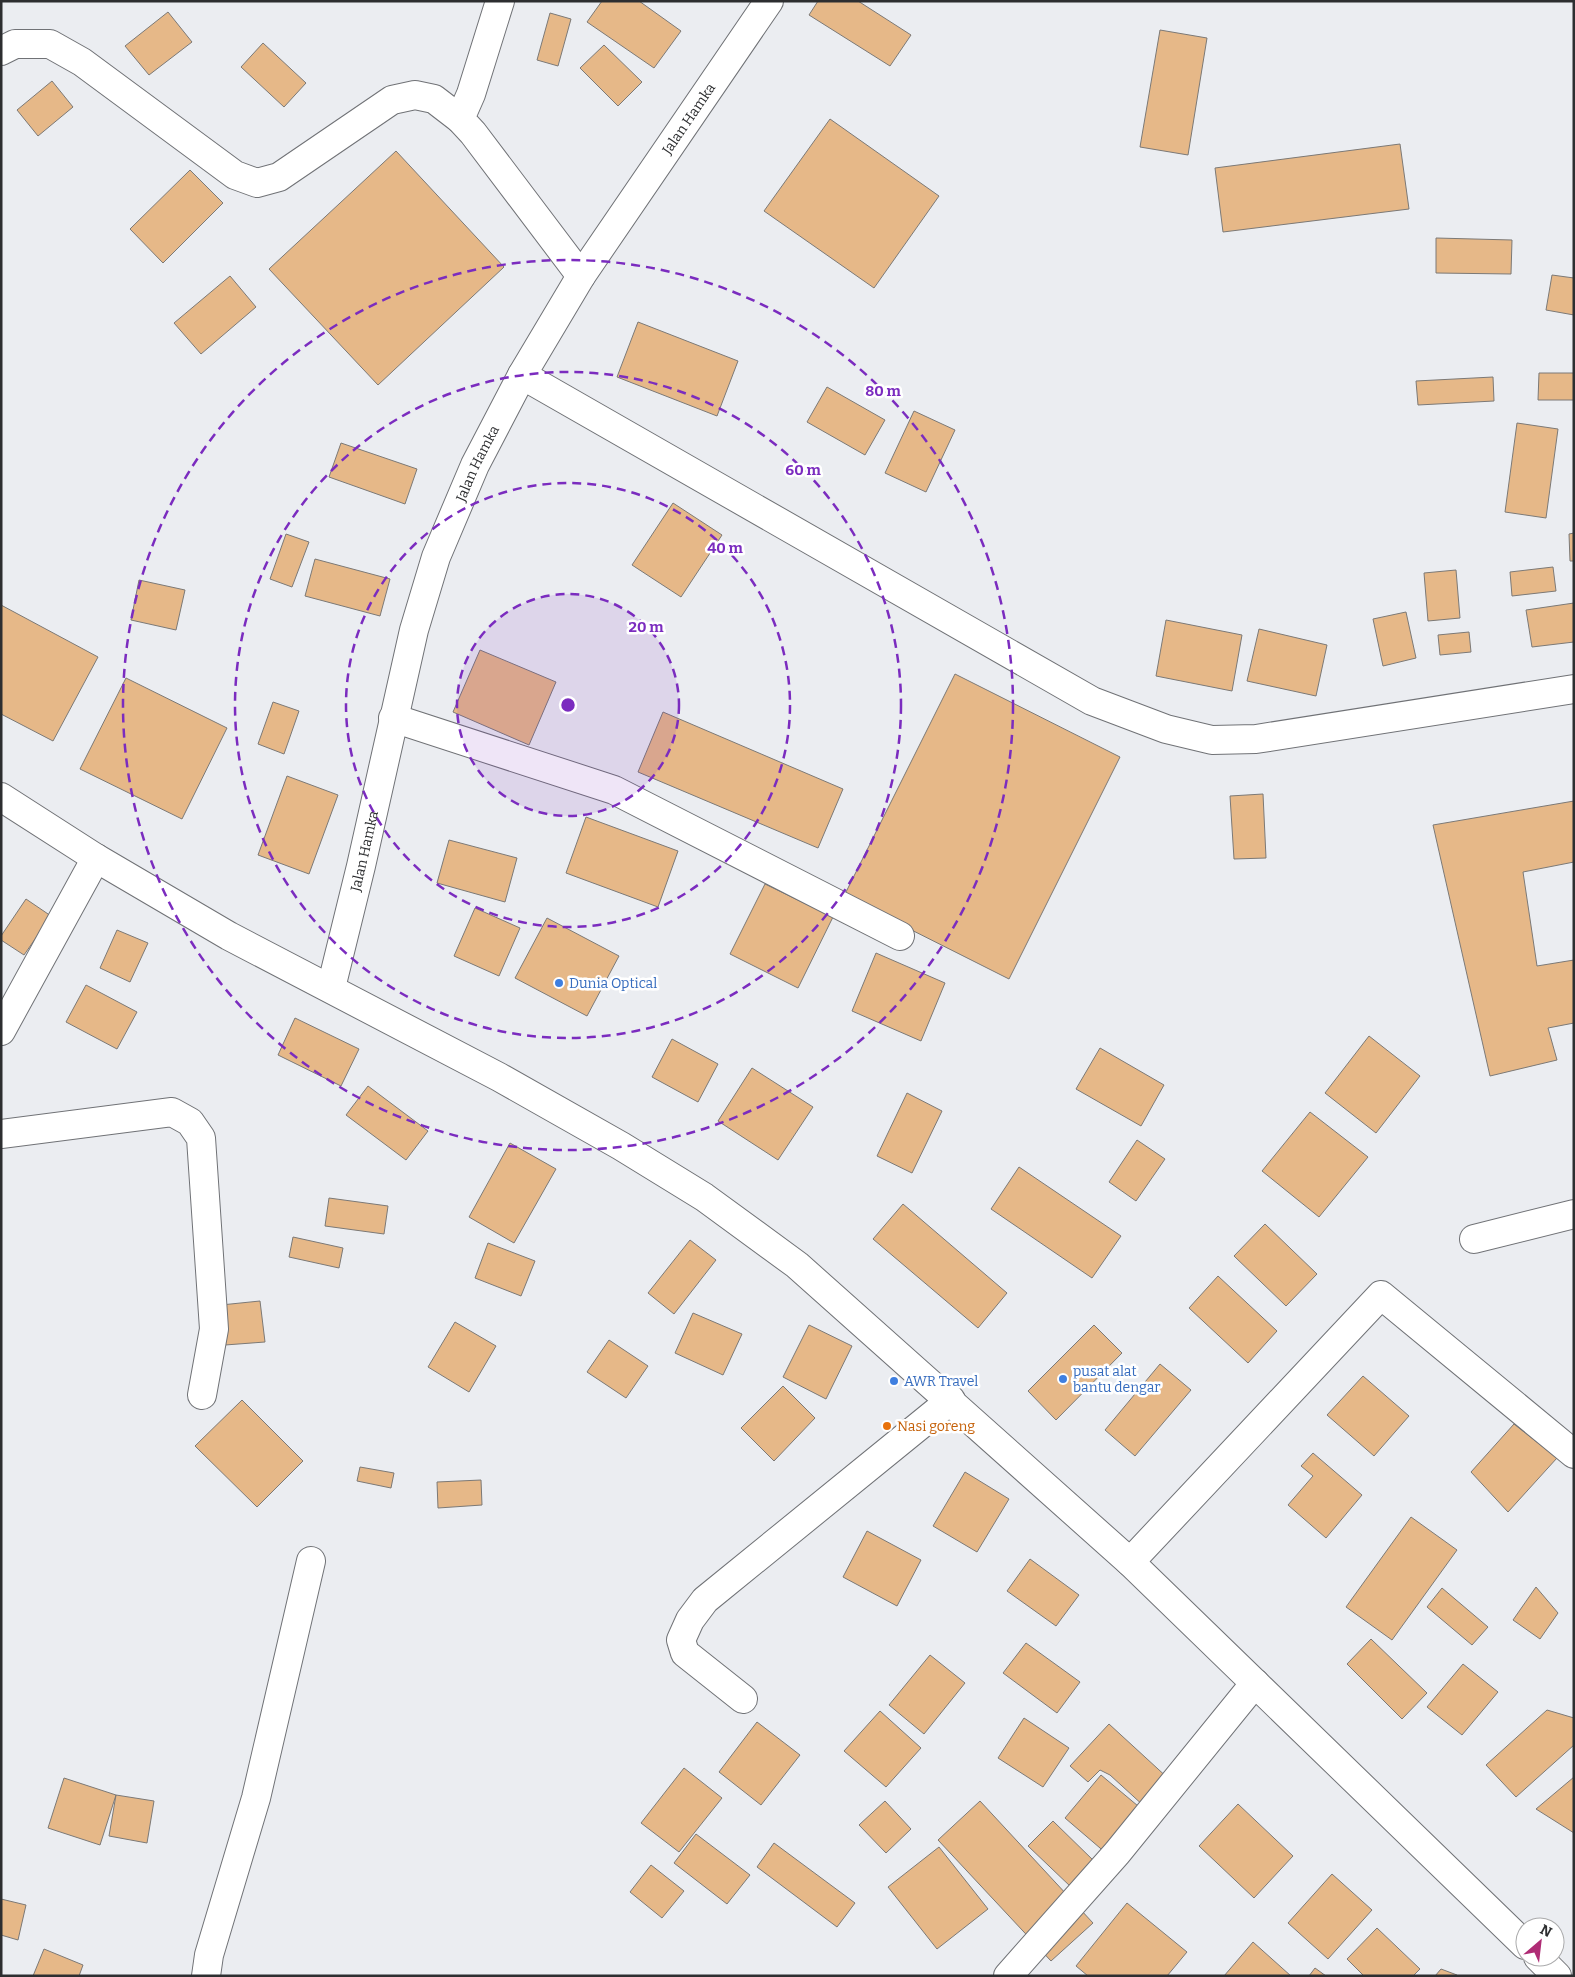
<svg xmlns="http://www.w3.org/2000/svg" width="1575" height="1977" font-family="Bitter,serif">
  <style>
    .building { fill: #e6b888; stroke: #7c7976 }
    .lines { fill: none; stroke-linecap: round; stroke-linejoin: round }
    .minor-casing { stroke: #707276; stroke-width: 30 }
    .highway-casing { stroke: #707276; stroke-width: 30 }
    .minor { stroke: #fff; stroke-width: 28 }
    .highway { stroke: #fff; stroke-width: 28 }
    .ring { fill: none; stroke: #7b2cbf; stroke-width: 2.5; stroke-dasharray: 9 6 }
    .shop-dot { fill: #3f7fe0; stroke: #fff; stroke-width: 2 }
    .food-dot { fill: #e8710a; stroke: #fff; stroke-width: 2 }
    .labels { text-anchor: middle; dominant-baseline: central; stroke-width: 5; stroke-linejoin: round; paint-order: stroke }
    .street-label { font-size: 14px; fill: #2d2e30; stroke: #fff }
    .shop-label { font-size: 14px; fill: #366cbe; stroke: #fff; text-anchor: start }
    .food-label { font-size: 14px; fill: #c56008; stroke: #fff; text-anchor: start }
    .centre { fill: #7b2cbf; stroke: #fff; stroke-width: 2.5 }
    .ring-label { font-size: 15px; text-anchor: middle; font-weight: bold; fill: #7b2cbf; stroke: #fff; stroke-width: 5; stroke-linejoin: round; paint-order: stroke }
  </style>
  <rect width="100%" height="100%" fill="#ebedf1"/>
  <!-- building -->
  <path class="building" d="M602,1H639L681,31L654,68L587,22Z
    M818,1H858L911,35L890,66L809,15Z
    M168,12L192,42L149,75L125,46Z
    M550,13L571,19L558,66L537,60Z
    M1160,30L1207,38L1188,155L1140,147Z
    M263,43L306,83L284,107L241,67Z
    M604,45L642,82L618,106L580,68Z
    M52,81L73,107L38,136L17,110Z
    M830,119L939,196L874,288L764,211Z
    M1400,144L1409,209L1223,232L1215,168Z
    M396,151L504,267L378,385L269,269Z
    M190,170L223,203L163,263L130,229Z
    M1436,238L1512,240L1511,274L1436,273Z
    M1552,275L1574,278V315L1546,310Z
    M230,276L256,307L201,354L174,323Z
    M638,322L738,361L717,416L617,377Z
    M1539,373H1574V400H1538Z
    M1493,377L1494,401L1418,405L1416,381Z
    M827,387L885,420L865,455L807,422Z
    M914,411L955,430L926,492L885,473Z
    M1517,423L1558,429L1546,518L1505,512Z
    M341,443L417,469L405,504L329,477Z
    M673,503L722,535L681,597L632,565Z
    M1574,533V561H1570L1569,534Z
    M286,534L309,542L292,587L270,579Z
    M315,559L390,579L380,616L305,596Z
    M1553,567L1556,591L1512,596L1510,572Z
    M1456,570L1460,618L1428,621L1424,573Z
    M139,580L185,590L176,630L131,620Z
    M1574,603V642L1532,647L1526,610Z
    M1,605L98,657L53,741L1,714Z
    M1406,612L1416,658L1383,666L1373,619Z
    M1166,620L1242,635L1232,691L1156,676Z
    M1259,629L1327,645L1316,696L1247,681Z
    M1469,632L1471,652L1440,655L1438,635Z
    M480,650L556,682L529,745L453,712Z
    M955,674L1120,757L1009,979L844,896Z
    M126,678L227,728L182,819L80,769Z
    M273,702L299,711L284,754L258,744Z
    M663,712L843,789L818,848L638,772Z
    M287,776L338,795L309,874L258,855Z
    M1263,794L1266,858L1234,859L1230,796Z
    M1574,801V862L1523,872L1537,966L1574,960V1023L1548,1028L1557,1060L1490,1076L1433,825Z
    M586,817L678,851L658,907L566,873Z
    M449,840L517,858L505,902L437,883Z
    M765,884L833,917L798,988L730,954Z
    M26,899L51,916L24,955L1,940V936Z
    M475,908L520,928L499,976L454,956Z
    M547,918L619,956L587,1016L515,978Z
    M117,930L148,943L130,982L100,968Z
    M876,953L945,983L921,1041L852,1011Z
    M86,985L137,1012L117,1049L66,1022Z
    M295,1018L359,1049L341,1086L278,1055Z
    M1369,1036L1420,1076L1376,1133L1325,1093Z
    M672,1039L718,1064L698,1102L652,1077Z
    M1100,1048L1164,1085L1141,1126L1076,1089Z
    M752,1068L813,1107L778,1160L718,1121Z
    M368,1086L428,1131L406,1160L346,1115Z
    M907,1093L942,1111L912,1173L877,1156Z
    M1310,1112L1368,1157L1319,1217L1262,1171Z
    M1137,1140L1165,1159L1136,1201L1109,1182Z
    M510,1143L556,1169L514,1243L469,1217Z
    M1019,1167L1121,1236L1092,1278L991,1209Z
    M329,1198L388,1206L384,1234L325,1226Z
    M903,1204L1007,1293L978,1328L873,1239Z
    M1265,1224L1317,1274L1286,1306L1234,1256Z
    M293,1237L343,1248L339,1268L289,1257Z
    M690,1240L716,1260L674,1314L648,1293Z
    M488,1243L535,1261L521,1296L475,1278Z
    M1218,1276L1277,1331L1248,1363L1189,1308Z
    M260,1301L265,1342L225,1345L221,1305Z
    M693,1313L742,1334L723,1375L675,1353Z
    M455,1322L496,1346L469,1392L428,1367Z
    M809,1325L852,1346L826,1399L783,1377Z
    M1094,1325L1122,1353L1056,1420L1028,1391Z
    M609,1340L648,1366L626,1398L587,1372Z
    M1160,1364L1191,1390L1135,1456L1105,1430Z
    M1363,1376L1409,1416L1374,1456L1327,1415Z
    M783,1386L815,1418L774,1461L741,1428Z
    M242,1400L303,1461L257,1507L195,1446Z
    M1514,1424L1557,1458L1508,1512L1471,1472Z
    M1313,1453L1362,1495L1326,1538L1288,1505L1313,1476L1301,1466Z
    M360,1467L394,1473L391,1488L357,1481Z
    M965,1472L1009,1499L977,1552L933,1526Z
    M481,1480L482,1505L438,1508L437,1482Z
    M1411,1517L1457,1550L1392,1640L1346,1607Z
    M867,1531L921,1560L897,1606L843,1577Z
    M1030,1559L1079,1595L1056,1626L1007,1591Z
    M1536,1587L1558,1613L1540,1639L1513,1620Z
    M1442,1588L1488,1627L1472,1645L1427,1607Z
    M1371,1639L1427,1693L1402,1719L1347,1664Z
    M1026,1643L1080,1682L1057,1713L1003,1673Z
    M930,1655L965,1683L924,1734L889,1705Z
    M1463,1664L1498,1692L1462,1735L1427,1707Z
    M1547,1710L1574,1718V1745L1516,1797L1486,1765Z
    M880,1711L921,1748L886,1787L844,1751Z
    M1024,1718L1069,1748L1043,1787L998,1758Z
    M757,1722L800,1755L761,1805L719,1772Z
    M1109,1724L1170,1780L1145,1807L1110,1775L1100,1770L1088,1782L1070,1766Z
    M684,1768L722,1798L679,1852L641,1823Z
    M1101,1775L1144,1811L1107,1854L1065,1818Z
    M1574,1777V1833L1536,1809Z
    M64,1778L116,1795L100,1845L48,1828Z
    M116,1795L154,1801L147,1843L109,1836Z
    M885,1801L911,1829L886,1853L859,1825Z
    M980,1801L1093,1923L1051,1961L938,1840Z
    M1238,1804L1293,1856L1254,1898L1199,1846Z
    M1053,1821L1095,1862L1071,1887L1028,1846Z
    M696,1834L750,1875L727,1904L674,1863Z
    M774,1843L855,1903L837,1927L757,1867Z
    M939,1847L988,1909L937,1949L888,1887Z
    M651,1865L684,1891L662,1918L630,1892Z
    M1332,1874L1372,1910L1328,1959L1288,1923Z
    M1,1899L26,1905L18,1940L1,1935Z
    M1127,1903L1187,1952L1167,1976H1088L1076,1966Z
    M1377,1928L1420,1969L1413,1976H1364L1347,1959Z
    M1253,1942L1291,1976H1224Z
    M44,1949L83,1965L79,1976H33Z
    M1315,1968L1326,1976H1309Z
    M1441,1969L1457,1975V1976H1435Z"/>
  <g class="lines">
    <defs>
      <g id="minor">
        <path d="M500,1L471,94L460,119L473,133L581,276"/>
        <path d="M1,51L15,44H50L82,62L235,175L257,183L279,177L392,100L415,95L434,99L460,119"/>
        <path d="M522,375L1092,701L1166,729L1212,740L1256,739L1574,689"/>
        <path d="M393,718L614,790L900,936"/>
        <path id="s1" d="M331,988L361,866L414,630L436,557L475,465L522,375L581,276L769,1"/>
        <path d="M1,1031L96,858"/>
        <path d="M1,1134L172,1112L190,1122L201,1138L214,1329L202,1395"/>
        <path d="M1474,1239L1574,1214"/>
        <path d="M1130,1562L1381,1295L1574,1454"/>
        <path d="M743,1699L685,1653L681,1640L690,1620L705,1600L951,1400"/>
        <path d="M206,1976L209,1955L256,1798L311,1561"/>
        <path d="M1008,1976L1117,1853L1255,1683"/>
      </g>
      <path id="highway" d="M1,797L96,858L229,936L499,1077L621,1146L704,1197L797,1265L1130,1562L1525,1945
        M1538,1957L1557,1976"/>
    </defs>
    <!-- minor casing -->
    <use href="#minor" class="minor-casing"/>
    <!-- highway casing -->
    <use href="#highway" class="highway-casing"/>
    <!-- minor -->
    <use href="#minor" class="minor"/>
    <!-- highway -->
    <use href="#highway" class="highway"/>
  </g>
  <!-- distance rings -->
  <circle cx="568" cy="705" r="111" fill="#7b2cbf" fill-opacity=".12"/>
  <g class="ring">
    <circle cx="568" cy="705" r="111"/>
    <circle cx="568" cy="705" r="222"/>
    <circle cx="568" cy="705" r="333"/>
    <circle cx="568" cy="705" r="445"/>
  </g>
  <!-- markers -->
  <g class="shop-dot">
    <circle cx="559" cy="983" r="5"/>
    <circle cx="1063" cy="1379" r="5"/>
    <circle cx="894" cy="1381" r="5"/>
  </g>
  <circle class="food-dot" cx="887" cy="1426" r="5"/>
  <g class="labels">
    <!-- street labels -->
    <g class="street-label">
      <text stroke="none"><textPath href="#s1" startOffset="951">Jalan Hamka</textPath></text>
      <text stroke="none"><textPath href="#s1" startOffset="546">Jalan Hamka</textPath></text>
      <text stroke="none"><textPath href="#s1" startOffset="141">Jalan Hamka</textPath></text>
    </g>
    <!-- shop labels -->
    <g class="shop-label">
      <text x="569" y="983">Dunia Optical</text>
      <text x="1073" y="1371">pusat alat<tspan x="1073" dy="16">bantu dengar</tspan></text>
      <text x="904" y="1381">AWR Travel</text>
    </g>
    <!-- food labels -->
    <g class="food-label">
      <text x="897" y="1426">Nasi goreng</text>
    </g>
  </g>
  <circle cx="568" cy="705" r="8" class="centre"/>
  <g class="ring-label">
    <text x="883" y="396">80 m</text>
    <text x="803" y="475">60 m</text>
    <text x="725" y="553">40 m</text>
    <text x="646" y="632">20 m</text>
  </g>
  <!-- border -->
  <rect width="1575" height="1977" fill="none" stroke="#2d2e30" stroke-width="5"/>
  <!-- north arrow -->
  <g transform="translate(1540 1942) rotate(28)"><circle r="24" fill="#ffffff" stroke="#ababac"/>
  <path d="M0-4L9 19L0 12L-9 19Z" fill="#af2c75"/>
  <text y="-8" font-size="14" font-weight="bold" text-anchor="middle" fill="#2d2e30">N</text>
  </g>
</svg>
